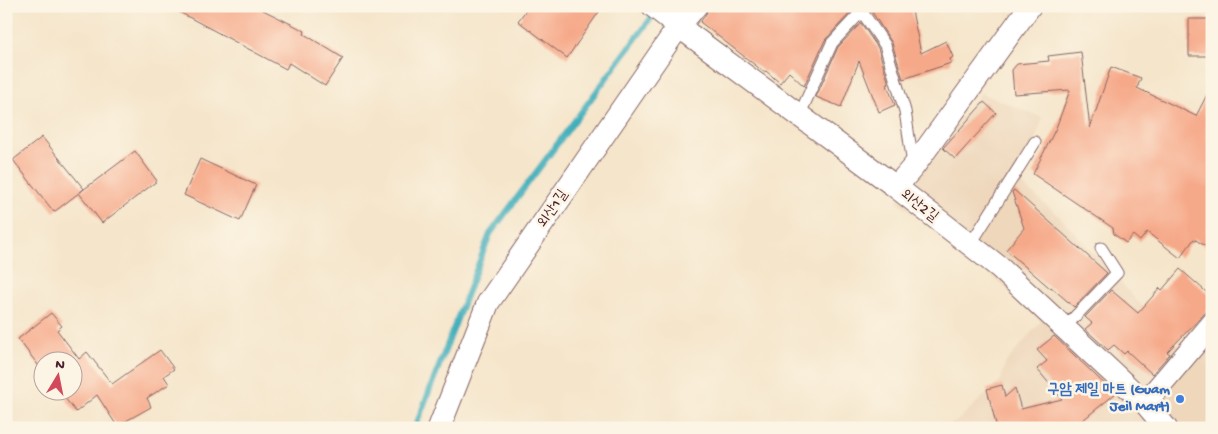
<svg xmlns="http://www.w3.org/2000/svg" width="1218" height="434" font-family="'Gochi Hand','Poor Story',sans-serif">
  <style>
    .built { fill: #eed7bb }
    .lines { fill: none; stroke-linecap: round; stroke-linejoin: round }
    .stream { stroke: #3faebb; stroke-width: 6 }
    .building { fill: #f6a989 }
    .service-casing { stroke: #866463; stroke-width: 13 }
    .minor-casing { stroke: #866463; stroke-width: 24 }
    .service { stroke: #fff; stroke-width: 11 }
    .minor { stroke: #fff; stroke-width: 22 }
    .shop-dot { fill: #3f7fe0; stroke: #fcf5e5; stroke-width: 2 }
    .labels { text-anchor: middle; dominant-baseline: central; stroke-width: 5; stroke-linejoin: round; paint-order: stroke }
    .street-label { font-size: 15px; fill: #4a1f2b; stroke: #fcf5e5 }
    .shop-label { font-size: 15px; font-weight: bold; fill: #366cbe; stroke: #fcf5e5; text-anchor: end }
  </style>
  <rect width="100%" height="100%" fill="#fcf5e5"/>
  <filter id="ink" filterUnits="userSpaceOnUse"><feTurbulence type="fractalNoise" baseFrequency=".02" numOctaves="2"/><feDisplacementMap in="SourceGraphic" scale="10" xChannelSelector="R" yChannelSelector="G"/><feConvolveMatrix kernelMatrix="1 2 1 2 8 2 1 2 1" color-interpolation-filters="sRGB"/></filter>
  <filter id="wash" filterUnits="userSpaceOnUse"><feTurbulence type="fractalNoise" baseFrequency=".0096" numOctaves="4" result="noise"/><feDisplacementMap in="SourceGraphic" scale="20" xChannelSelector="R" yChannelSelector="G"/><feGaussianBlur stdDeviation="1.12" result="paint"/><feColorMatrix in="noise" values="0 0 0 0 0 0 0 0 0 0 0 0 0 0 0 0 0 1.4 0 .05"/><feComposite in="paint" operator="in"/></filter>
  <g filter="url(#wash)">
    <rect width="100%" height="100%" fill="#f5e5ca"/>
    <!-- built -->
    <path class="built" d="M981,93L1043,118L1019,182L1058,215L1179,346L1212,314V428H940L956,422L1001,380L1005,364L1041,321L974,259L897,201Z"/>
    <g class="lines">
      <!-- stream -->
      <path class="stream" d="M415,428L490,234L655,13"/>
    </g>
    <g id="blocks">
      <!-- building -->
      <path class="building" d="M168,6H255L305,31L304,34L343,58L325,86L289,63L286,69Z
        M529,6H603L567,58L518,21Z
        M709,6H851L852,11L825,40L804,86L789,72L780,83L766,71L764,72L700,22L706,14Z
        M868,6H911L921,53L946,41L953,57L950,59L951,63L903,79L892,43Z
        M1189,19H1212V56H1189Z
        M861,23L878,48L889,84L887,85L895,105L879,112L859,61L841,107L816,97L838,47Z
        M1081,52L1090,128L1111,67L1141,78L1137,88L1196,116L1212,85V250L1194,239L1180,258L1147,232L1140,241L1133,235L1126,243L1114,234L1113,228L1033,174L1056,128L1070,90L1014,94L1012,70L1017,64L1049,61L1048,56Z
        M984,102L996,113L955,159L943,148Z
        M42,137L84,189L54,212L13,160Z
        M135,151L157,181L102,223L79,193Z
        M200,159L256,185L240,221L184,195Z
        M1014,190L1107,273L1074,307L1051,287L1050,288L1006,250L1024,228L1012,192Z
        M1180,269L1212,297V306L1167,352L1170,354L1152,374L1127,351L1124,354L1114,345L1108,350L1085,329L1092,323L1085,317L1111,290L1138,313L1160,288L1162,290Z
        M51,313L62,326L57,330L79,359L87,352L112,384L160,350L174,369L164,376L169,384L147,398L151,407L117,426L97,395L76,412L60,392H72V362H42V370L18,339Z
        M1054,336L1115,394L1073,428H997L987,389L1002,385L1005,397L1015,388L1021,409L1062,399L1037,369L1047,361L1037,350Z"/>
    </g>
  </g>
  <g filter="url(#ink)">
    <use href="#blocks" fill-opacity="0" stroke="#866463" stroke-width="1"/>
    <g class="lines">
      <defs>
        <path id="service" d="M858,6L885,45L905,111L913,164
          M799,116L832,43L862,11
          M970,245L1035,142
          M1064,328L1117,273L1101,248"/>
        <path id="minor" d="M653,6L689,34L896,187L999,267L1145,403L1166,428
          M896,187L914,166L1030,6
          M1145,403L1212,324
          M439,428L488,303L679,26L696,6"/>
      </defs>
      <!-- service casing -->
      <use href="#service" class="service-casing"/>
      <!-- minor casing -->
      <use href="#minor" class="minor-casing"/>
      <!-- service -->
      <use href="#service" class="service"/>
      <!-- minor -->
      <use href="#minor" class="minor"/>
    </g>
  </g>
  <!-- markers -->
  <circle class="shop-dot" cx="1180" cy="399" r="5"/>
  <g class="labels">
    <!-- street labels -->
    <g class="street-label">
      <text transform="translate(919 206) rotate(38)">외산2길</text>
      <text transform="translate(553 209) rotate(-56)">외산1길</text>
    </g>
    <!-- shop labels -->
    <g class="shop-label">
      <text x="1170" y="390">구암 제일 마트 (Guam<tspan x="1170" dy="17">Jeil Mart)</tspan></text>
    </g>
  </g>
  <!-- margin -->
  <rect width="1218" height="434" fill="none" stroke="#fcf5e5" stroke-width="25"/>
  <!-- north arrow -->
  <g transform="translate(58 376) rotate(10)"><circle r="24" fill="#fcf5e5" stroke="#b59f9b"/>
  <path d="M0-4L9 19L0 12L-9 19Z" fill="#d1495b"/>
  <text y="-8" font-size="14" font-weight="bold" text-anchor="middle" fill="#4a1f2b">N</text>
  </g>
</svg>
